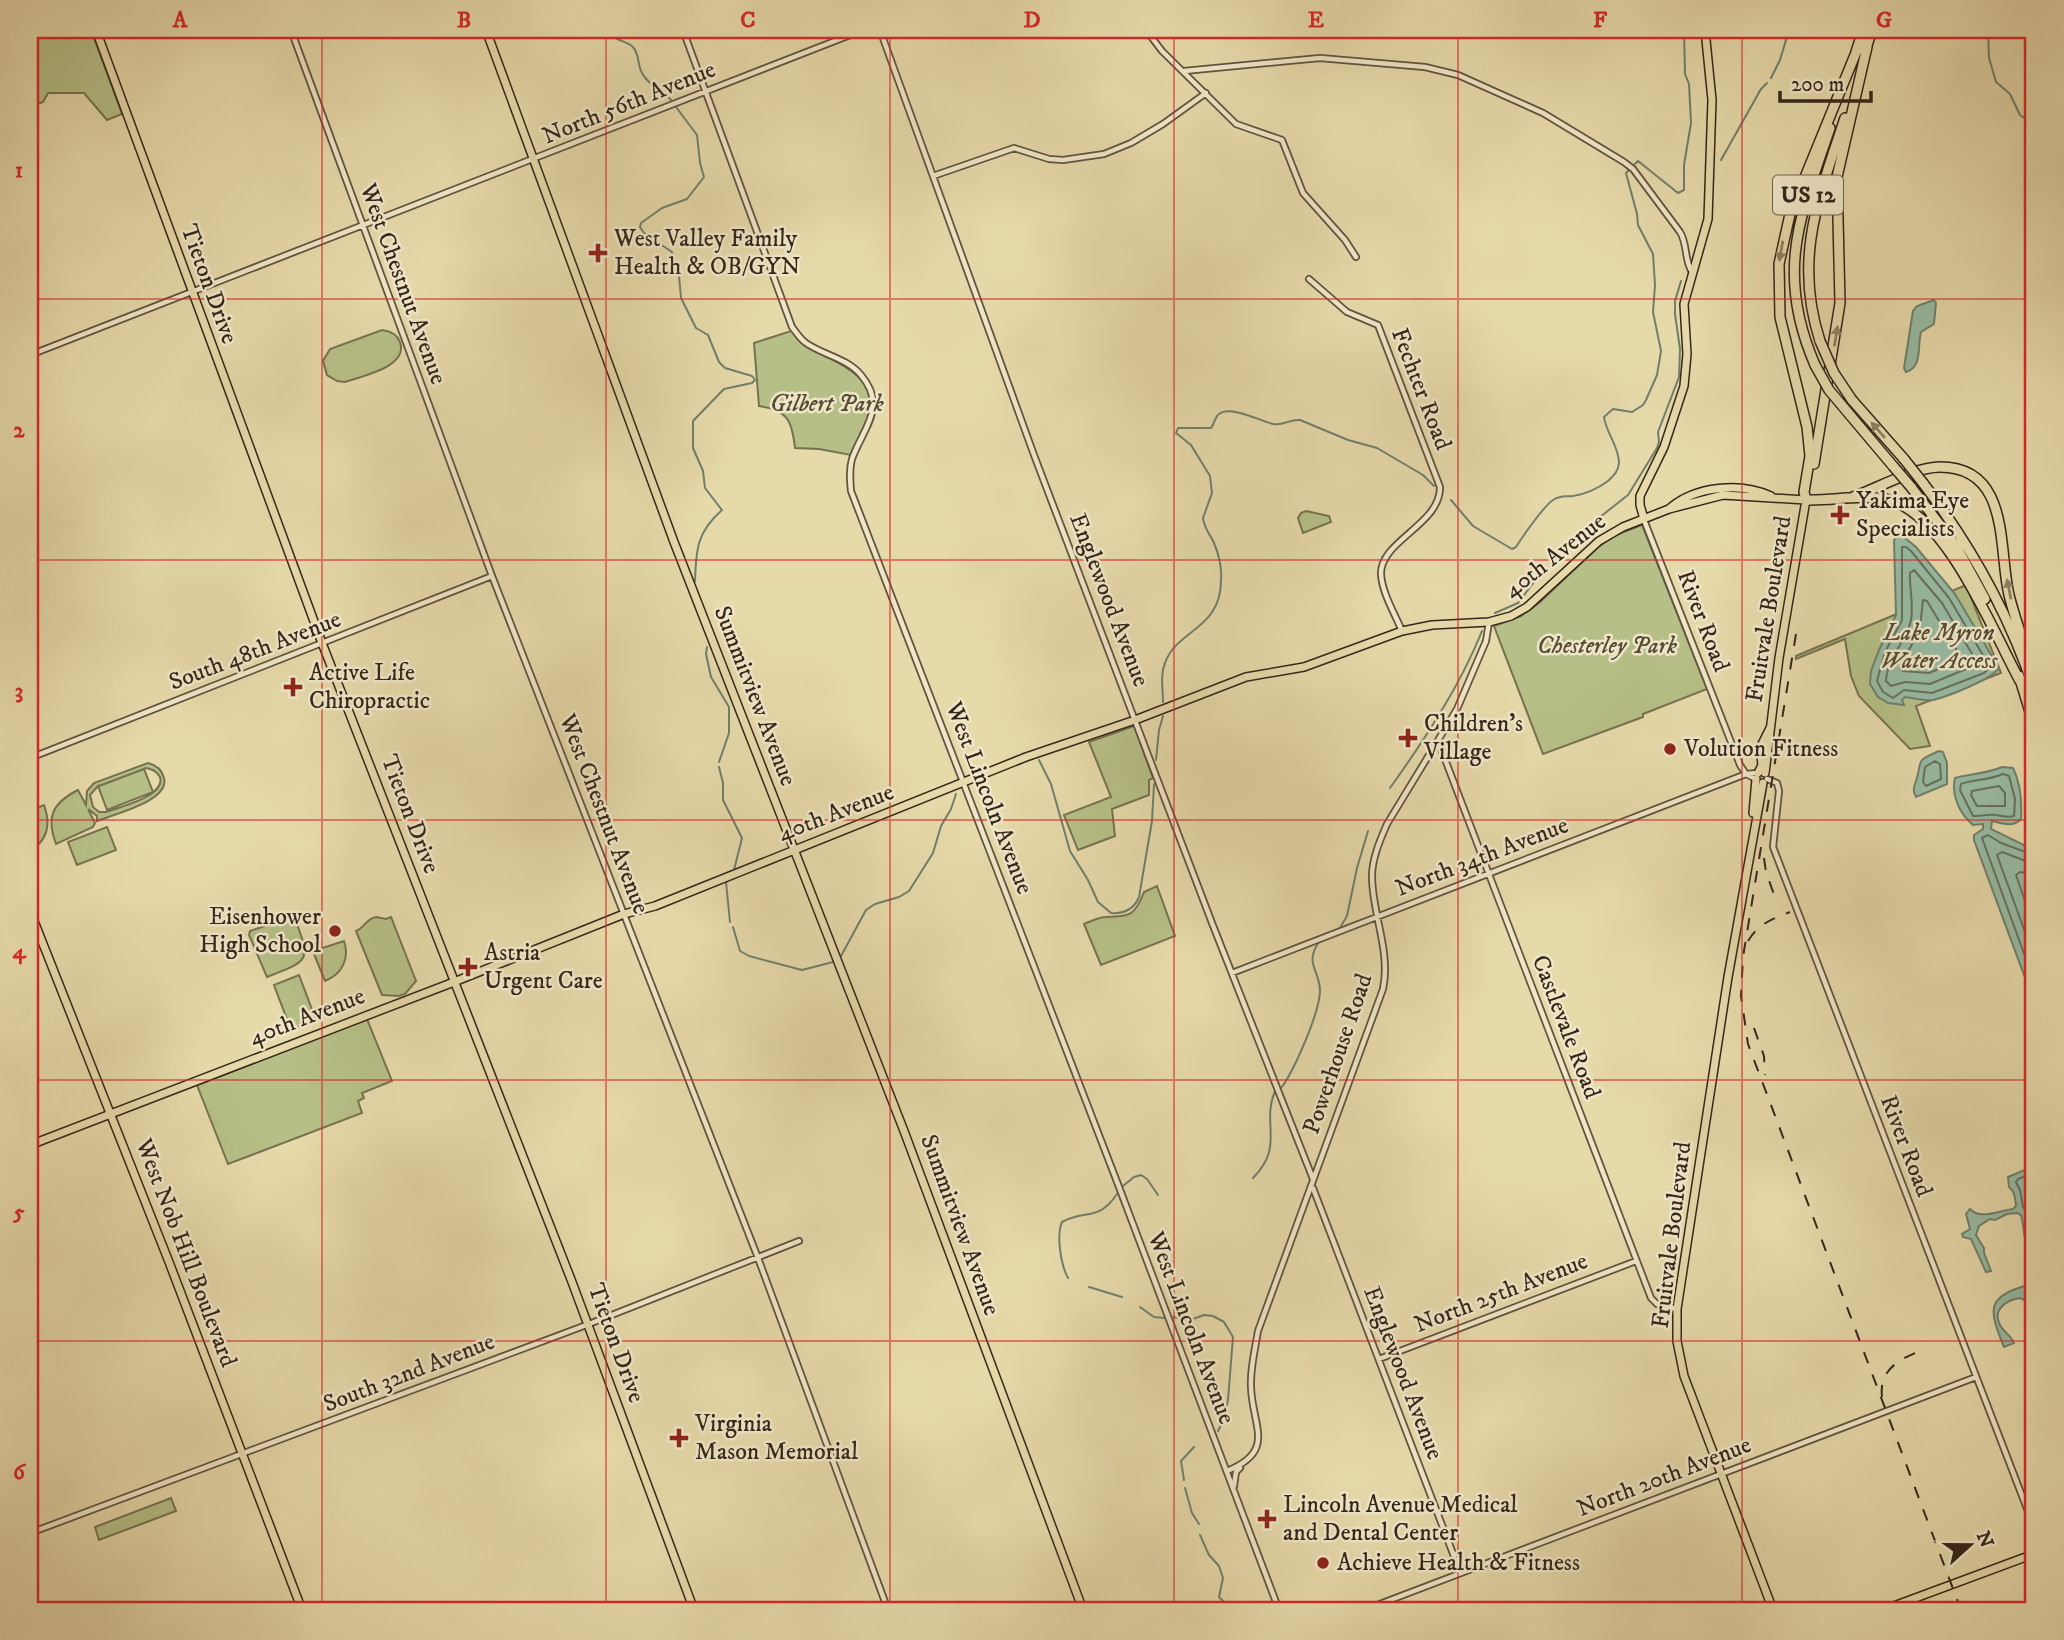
<svg xmlns="http://www.w3.org/2000/svg" width="2064" height="1640" font-family="'IM FELL DW Pica',serif">
  <style>
    .green { fill: #b6bf87; stroke: #767250; stroke-width: 2; fill-rule: evenodd }
    .water { fill: #97bba3; stroke: #707f6c; stroke-width: 2 }
    .lines { fill: none; stroke-linecap: round; stroke-linejoin: round }
    .shore { stroke: #66705e; stroke-width: 2 }
    .stream { stroke: #707f6c; stroke-width: 2 }
    .minor-casing { stroke: #61533e; stroke-width: 8 }
    .major-casing { stroke: #35261a; stroke-width: 10 }
    .highway-casing { stroke: #35261a; stroke-width: 12 }
    .minor { stroke: #efe6c8; stroke-width: 4.5 }
    .major { stroke: #e6d9aa; stroke-width: 7 }
    .highway { stroke: #e6d9aa; stroke-width: 9 }
    .rail { stroke: #35261a; stroke-width: 2; stroke-dasharray: 12 12; stroke-linecap: butt }
    .highway-bridge-casing { stroke: #35261a; stroke-width: 12; stroke-linecap: butt }
    .highway-bridge { stroke: #e6d9aa; stroke-width: 9 }
    .oneway { fill: #8e8062 }
    .grid { fill: none; stroke: #d62828; stroke-width: 2; stroke-opacity: 0.55 }
    .poi-dot { fill: #8f2418; stroke: #efe6c8; stroke-width: 2.5 }
    .labels { text-anchor: middle; dominant-baseline: central; stroke-width: 5; stroke-linejoin: round; paint-order: stroke }
    .shield { fill: #efe6c8; stroke: #6d604e; stroke-width: 2 }
    .shield-label { font-size: 23px; font-weight: bold; fill: #35261a }
    .street-label { font-size: 24px; fill: #35261a; stroke: #efe6c8 }
    .poi-label { font-size: 24px; fill: #35261a; stroke: #efe6c8; text-anchor: start }
    .park-label { font-size: 24px; font-style: italic; fill: #554c35; stroke: #efe6c8 }
    .neatline { fill: none; stroke: #d62828; stroke-width: 2.5 }
    .grid-label { font-size: 23px; text-anchor: middle; font-weight: bold; fill: #d62828 }
  </style>
  <rect width="100%" height="100%" fill="#e6d9aa"/>
  <filter id="stains"><feTurbulence type="fractalNoise" baseFrequency=".00286" numOctaves="4"/><feColorMatrix values="0 0 0 0 .2 0 0 0 0 .09 0 0 0 0 .02 0 0 0 .5 -.17"/></filter>
  <radialGradient id="worn" r=".72"><stop offset=".6" stop-color="#630" stop-opacity="0"/><stop offset="1" stop-color="#630" stop-opacity=".3"/></radialGradient>
  <!-- green -->
  <path class="green" d="M30,30H91L122,114L107,120L84,93H48L43,102L30,107Z
    M382,330C390,331 397,334 400,342C409,367 362,376 345,382L337,381L327,375L323,361L330,349Z
    M791,331C798,337 804,344 812,349C839,364 878,376 870,416C867,430 857,443 851,455L819,449L795,448C792,421 788,410 759,406L754,343Z
    M1306,511L1329,516L1331,522L1303,533L1298,518L1301,513Z
    M1642,525L1707,689L1643,714V717L1543,754L1494,626L1521,616L1539,603L1598,547L1616,535Z
    M1966,585L2001,673L1916,706L1930,746L1910,749L1859,696L1851,676L1845,639L1796,659V656L1803,653Z
    M1134,726L1153,778L1149,780V795L1112,809L1115,836L1078,850L1064,815L1111,797L1089,742Z
    M148,763C156,765 162,769 164,778C170,801 114,814 97,821V816L88,809L95,823L93,827L56,844C46,817 52,803 78,790L86,805L87,791L94,783ZM146,768C152,769 157,771 160,777C166,796 120,807 106,812H99L93,807L90,795L98,786L107,810L153,792L144,769L99,786Z
    M44,805C51,824 48,840 30,851V811Z
    M107,827L116,850L77,865L68,842Z
    M1157,886L1175,936L1101,965L1084,924C1091,921 1099,917 1106,917C1130,916 1135,916 1144,892Z
    M294,916C311,961 311,960 267,977L249,935L250,931Z
    M376,917L386,919L391,917L416,981L405,994L399,996L382,995L356,931C364,928 366,919 376,917Z
    M344,941C350,959 342,974 325,981L314,954L316,950Z
    M299,975L316,1020L291,1030L274,985Z
    M367,1019L392,1081L362,1093L364,1098L358,1101L362,1113L228,1164L197,1085Z
    M171,1498L176,1511L99,1540L95,1527Z"/>
  <!-- water -->
  <path class="water" d="M1934,300L1936,303L1934,324L1921,332C1917,346 1923,367 1906,372L1904,368L1913,311L1917,306Z
    M1900,534L1916,547L1955,594L1999,668C1993,679 1946,697 1933,700C1925,701 1914,698 1905,697L1902,700L1904,705L1888,703L1878,697L1870,684L1871,671L1879,650L1896,615L1894,540Z
    M1939,751L1943,752L1947,763V784L1916,797C1912,789 1914,788 1916,781C1923,759 1914,762 1939,751Z
    M2002,767L2013,768C2021,784 2022,802 2021,819C2013,828 2002,823 1992,821L1991,829L2034,850V1002L1974,840V835L1983,829V824L1973,825C1959,813 1951,795 1955,778C1970,774 1985,774 2002,767Z
    M2034,1166V1252C2022,1245 2025,1228 2021,1215L2017,1213L2007,1214L1995,1220L1990,1219L1979,1226L1976,1235L1984,1248V1253L1991,1271L1986,1272L1971,1239L1963,1237L1962,1234L1970,1229L1966,1214L1970,1209C1980,1220 1998,1211 2013,1209L2016,1206C2015,1197 2015,1192 2009,1187L2008,1177Z
    M2028,1285L2034,1286V1307L2031,1303L2020,1298C2006,1300 1992,1310 2000,1325C2004,1333 2011,1335 2014,1343L2004,1347C1989,1310 1985,1297 2028,1285Z"/>
  <g class="lines">
    <!-- shore -->
    <path class="shore" d="M1902,547H1906L1911,551L1949,598L1990,667L1984,673L1932,693L1904,690L1893,698L1883,692L1877,681L1885,652L1902,620Z
      M1914,570L1942,603L1978,664L1930,684L1905,682L1891,686L1886,681C1887,659 1904,644 1910,624C1915,609 1909,589 1910,573Z
      M1923,600L1927,601L1962,659L1929,673L1903,671L1900,668L1920,628Z
      M1935,761L1940,764L1941,779L1926,786L1923,782L1925,767Z
      M2003,774L2009,776L2015,799L2014,816C2007,818 2004,816 1996,815C1989,814 1980,816 1973,816L1960,790L1961,784C1973,779 1987,781 2003,774Z
      M1999,786L2005,793V806H1977L1971,795L1972,791Z
      M2034,855L2001,843L1988,835L1982,838L2034,981
      M2034,864L2002,852L1997,855L2034,957
      M2034,874L2020,872L2016,875L2034,927
      M2034,1173L2018,1179L2016,1182L2020,1190L2023,1207L2028,1214L2034,1244"/>
    <!-- stream -->
    <path class="stream" d="M611,30C616,43 623,39 632,46C640,53 637,65 642,73C648,85 662,91 671,100
      M1988,30L1989,58L1996,82L2010,94L2020,115L2034,125
      M1771,78L1780,60L1789,30
      M676,107L697,135L700,163L704,177L687,199L662,208L641,223L640,227L644,233L672,252L679,276L681,298L696,328L708,335L719,362L725,368L752,376L755,380L752,383L724,389L693,421V448L703,471L705,488L722,510C697,532 696,549 695,581
      M1721,160L1761,89L1767,83
      M1451,500L1473,526L1512,549L1516,547C1523,536 1543,507 1553,500C1561,495 1565,497 1573,496C1587,494 1597,489 1608,481C1614,475 1618,472 1619,463C1619,446 1606,433 1604,417L1613,409L1632,412L1643,405L1646,400L1657,375L1661,351L1653,312L1655,285L1653,254L1638,225L1637,214L1626,173L1638,161L1678,193L1684,190V165L1691,123L1689,84L1685,74L1684,30
      M1562,544L1575,543L1586,528L1628,495L1657,448L1659,442L1658,432L1679,377L1680,349L1675,314V301L1681,281
      M1495,613L1518,603L1537,578
      M707,647L706,654L711,677L729,707V733L719,762
      M1163,702C1163,689 1160,675 1165,663C1177,629 1221,630 1221,580C1222,568 1219,555 1214,543C1210,534 1204,528 1203,518L1212,493L1210,476L1191,445L1176,433L1178,428H1211C1214,424 1215,417 1219,414C1230,405 1261,421 1273,424C1283,426 1290,419 1300,420L1348,440L1377,448L1423,475L1434,486
      M1039,760L1051,784L1070,851L1088,880L1098,902L1111,913C1124,914 1134,909 1139,897L1152,821L1154,784
      M1156,760L1159,730L1163,716
      M719,767L723,783V800L742,838L734,870
      M1390,788C1425,739 1460,686 1482,631
      M726,882L730,922
      M1341,926L1347,916L1357,868L1368,831
      M733,927L740,951L749,956L802,970L833,962
      M841,956L866,910L875,904L899,897L909,891L933,853L941,826L951,809L956,794
      M1282,1087C1295,1068 1320,1012 1320,990C1319,969 1305,965 1318,943
      M1253,1178C1285,1146 1261,1124 1275,1091
      M1123,1186L1134,1177L1141,1175L1147,1179L1158,1195
      M1068,1278C1061,1265 1056,1236 1062,1222C1086,1209 1098,1222 1117,1194
      M1089,1287L1122,1297
      M1140,1307L1154,1317L1164,1318
      M1173,1317L1190,1320L1204,1315L1213,1316L1224,1322L1233,1337L1228,1400L1224,1419L1218,1431
      M1184,1480L1181,1461L1194,1447
      M1185,1488L1192,1513L1199,1524
      M1200,1535L1209,1555L1219,1566L1223,1578L1219,1597L1225,1603L1227,1610"/>
    <defs>
      <path id="minor" d="M291,30L492,576L758,1258L888,1610
        M683,30L792,327C796,332 800,339 806,343C823,355 847,358 861,375C888,407 863,428 852,459C849,470 850,480 851,491L1119,1187L1279,1610
        M880,30L1034,455L1212,923L1313,1179
        M1146,30L1162,51L1236,124L1282,140L1303,193L1345,240L1356,257
        M1184,71L1320,58L1425,67L1458,75L1543,113L1624,162L1633,169L1680,232C1688,245 1684,260 1692,272
        M933,176L1014,148L1049,159L1063,160L1104,154L1131,143L1163,124L1206,93
        M1309,279L1347,312L1378,325L1440,487C1441,524 1380,541 1381,574C1382,593 1395,614 1402,631
        M30,355L863,30
        M1438,741L1651,1298L1657,1304L1677,1309
        M30,758L492,576
        M1756,779L1746,774L1757,773
        M1767,779L1777,783L1779,791L1773,847L2034,1527
        M1232,973L1746,774L1740,765L1644,520
        M1313,1188L1460,1572
        M1379,1359L1636,1261
        M1227,1471C1277,1451 1252,1426 1251,1387C1250,1368 1255,1350 1258,1331L1383,989C1391,951 1372,914 1372,876C1372,859 1380,840 1387,824L1457,709L1486,641L1489,622
        M1234,1486L1236,1472L1240,1468
        M30,1533L589,1324L799,1241
        M1364,1610L1976,1377"/>
      <path id="major" d="M96,30L322,643L572,1282L694,1610
        M486,30L674,542L904,1131L1083,1610
        M1670,508C1696,486 1740,482 1771,496
        M1644,519L1640,505V496L1664,447L1684,386L1687,354L1684,304L1708,219L1712,100L1705,30
        M1758,773L1762,765L1760,748L1770,728
        M1763,783L1728,977L1677,1309V1341L1684,1376L1773,1610
        M1753,813L1756,779
        M30,911L169,1262L302,1610
        M30,1145L454,982L624,914L655,906L1026,757L1135,720L1246,677L1304,667L1402,631L1432,625L1489,622L1511,616L1527,607L1599,541L1623,527L1669,509L1723,495L1806,500L1779,658L1765,773
        M1883,1610L2034,1554"/>
      <path id="highway" d="M1865,52L1872,30
        M1855,55L1863,30
        M1820,341C1793,258 1819,197 1845,118
        M1815,365C1775,273 1800,216 1830,128
        M1852,400L1904,459
        M1850,415L1893,466
        M1814,464L1840,303L1837,177L1867,47
        M1923,483C1971,546 2009,614 2034,689
        M1911,487L1956,546L1985,599
        M1853,497C1878,488 1915,467 1940,467C2011,467 1998,549 2009,595C2016,623 2027,650 2034,678
        M1806,500L1804,492L1810,456L1807,427L1780,317L1779,264L1790,214L1857,50
        M1806,500C1833,501 1859,494 1886,499C1946,512 1993,632 2020,681
        M2019,676L2034,725"/>
    </defs>
    <!-- minor casing -->
    <use href="#minor" class="minor-casing"/>
    <!-- major casing -->
    <use href="#major" class="major-casing"/>
    <!-- highway casing -->
    <use href="#highway" class="highway-casing"/>
    <!-- minor -->
    <use href="#minor" class="minor"/>
    <!-- major -->
    <use href="#major" class="major"/>
    <!-- highway -->
    <use href="#highway" class="highway"/>
    <!-- rail -->
    <path class="rail" d="M1796,634L1743,957L1741,996L1748,1044L1961,1610
      M1764,858L1766,872L1777,903
      M1748,941C1758,924 1772,919 1790,912
      M1754,1028L1764,1056L1765,1075
      M1882,1397C1879,1370 1898,1360 1920,1351"/>
    <defs>
      <path id="highway-bridge" d="M1820,341L1834,373L1852,400
        M1815,365L1829,390L1850,415
        M1904,459L1923,483
        M1893,466L1911,487"/>
    </defs>
    <!-- highway-bridge casing -->
    <use href="#highway-bridge" class="highway-bridge-casing"/>
    <!-- highway-bridge -->
    <use href="#highway-bridge" class="highway-bridge"/>
  </g>
  <!-- one-way arrows -->
  <defs><path id="oneway-solid" d="M-6-.8H1V-3.2L6.5 0L1 3.2V.8H-6Z" transform="scale(1.75)"/></defs>
  <g class="oneway">
    <use href="#oneway-solid" transform="translate(1781 251) rotate(100)"/>
    <use href="#oneway-solid" transform="translate(1836 336) rotate(-81)"/>
    <use href="#oneway-solid" transform="translate(1878 430) rotate(-131)"/>
    <use href="#oneway-solid" transform="translate(2009 589) rotate(-101)"/>
  </g>
  <!-- grid -->
  <path class="grid" d="M322,30V1610M606,30V1610M890,30V1610M1174,30V1610M1458,30V1610M1742,30V1610M30,299H2034M30,560H2034M30,820H2034M30,1080H2034M30,1341H2034"/>
  <!-- markers -->
  <g class="poi-dot">
    <path d="M594.5 242.5h7v7h7v7h-7v7h-7v-7h-7v-7h7z"/>
    <path d="M1836.5 504.5h7v7h7v7h-7v7h-7v-7h-7v-7h7z"/>
    <path d="M289.5 676.5h7v7h7v7h-7v7h-7v-7h-7v-7h7z"/>
    <path d="M1404.5 727.5h7v7h7v7h-7v7h-7v-7h-7v-7h7z"/>
    <circle cx="1670" cy="749" r="7"/>
    <circle cx="335" cy="931" r="7"/>
    <path d="M464.5 956.5h7v7h7v7h-7v7h-7v-7h-7v-7h7z"/>
    <path d="M675.5 1427.5h7v7h7v7h-7v7h-7v-7h-7v-7h7z"/>
    <path d="M1263.5 1508.5h7v7h7v7h-7v7h-7v-7h-7v-7h7z"/>
    <circle cx="1323" cy="1563" r="7"/>
  </g>
  <g class="labels">
    <!-- shield labels -->
    <rect class="shield" x="1773" y="175.5" width="70" height="39" rx="5"/>
    <g class="shield-label">
      <text x="1808" y="195">US 12</text>
    </g>
    <!-- street labels -->
    <g class="street-label">
      <text transform="translate(629 103) rotate(-22)">North 56th Avenue</text>
      <text transform="translate(209 284) rotate(70)">Tieton Drive</text>
      <text transform="translate(403 284) rotate(70)">West Chestnut Avenue</text>
      <text transform="translate(1421 389) rotate(69)">Fechter Road</text>
      <text transform="translate(1555 556) rotate(-38)">40th Avenue</text>
      <text transform="translate(1109 600) rotate(69)">Englewood Avenue</text>
      <text transform="translate(1769 609) rotate(-81)">Fruitvale Boulevard</text>
      <text transform="translate(1703 621) rotate(69)">River Road</text>
      <text transform="translate(255 651) rotate(-21)">South 48th Avenue</text>
      <text transform="translate(755 696) rotate(69)">Summitview Avenue</text>
      <text transform="translate(989 798) rotate(69)">West Lincoln Avenue</text>
      <text transform="translate(836 813) rotate(-21)">40th Avenue</text>
      <text transform="translate(410 814) rotate(69)">Tieton Drive</text>
      <text transform="translate(604 814) rotate(69)">West Chestnut Avenue</text>
      <text transform="translate(1482 857) rotate(-21)">North 34th Avenue</text>
      <text transform="translate(307 1017) rotate(-21)">40th Avenue</text>
      <text transform="translate(1566 1027) rotate(69)">Castlevale Road</text>
      <text transform="translate(1338 1054) rotate(-71)">Powerhouse Road</text>
      <text transform="translate(1906 1146) rotate(69)">River Road</text>
      <text transform="translate(960 1225) rotate(70)">Summitview Avenue</text>
      <text transform="translate(1672 1235) rotate(-83)">Fruitvale Boulevard</text>
      <text transform="translate(186 1253) rotate(69)">West Nob Hill Boulevard</text>
      <text transform="translate(1501 1293) rotate(-21)">North 25th Avenue</text>
      <text transform="translate(1191 1328) rotate(69)">West Lincoln Avenue</text>
      <text transform="translate(616 1343) rotate(70)">Tieton Drive</text>
      <text transform="translate(409 1373) rotate(-21)">South 32nd Avenue</text>
      <text transform="translate(1403 1373) rotate(69)">Englewood Avenue</text>
      <text transform="translate(1664 1477) rotate(-21)">North 20th Avenue</text>
    </g>
    <!-- poi labels -->
    <g class="poi-label">
      <text x="614" y="239">West Valley Family<tspan x="614" dy="28">Health &amp; OB/GYN</tspan></text>
      <text x="1856" y="501">Yakima Eye<tspan x="1856" dy="28">Specialists</tspan></text>
      <text x="309" y="673">Active Life<tspan x="309" dy="28">Chiropractic</tspan></text>
      <text x="1424" y="724">Children’s<tspan x="1424" dy="28">Village</tspan></text>
      <text x="1684" y="749">Volution Fitness</text>
      <text x="321" y="917" text-anchor="end">Eisenhower<tspan x="321" dy="28">High School</tspan></text>
      <text x="484" y="953">Astria<tspan x="484" dy="28">Urgent Care</tspan></text>
      <text x="695" y="1424">Virginia<tspan x="695" dy="28">Mason Memorial</tspan></text>
      <text x="1283" y="1505">Lincoln Avenue Medical<tspan x="1283" dy="28">and Dental Center</tspan></text>
      <text x="1337" y="1563">Achieve Health &amp; Fitness</text>
    </g>
    <!-- park labels -->
    <g class="park-label">
      <text x="827" y="404">Gilbert Park</text>
      <text x="1939" y="633">Lake Myron<tspan x="1939" dy="28">Water Access</tspan></text>
      <text x="1607" y="646">Chesterley Park</text>
    </g>
  </g>
  <!-- margin -->
  <rect width="2064" height="1640" fill="none" stroke="#e6d9aa" stroke-width="77"/>
  <!-- north arrow -->
  <g transform="translate(1970 1545) rotate(69)" stroke="#efe6c8" stroke-width="5" paint-order="stroke">
  <path d="M0-5L12 26L0 18L-12 26Z" fill="#35261a"/>
  <text y="-10" font-size="19" font-weight="bold" text-anchor="middle" fill="#35261a">N</text>
  </g>
  <!-- scale -->
  <path d="M1780 91v10h91v-10" fill="none" stroke="#35261a" stroke-width="3.5"/>
  <text x="1791" y="91" font-size="21" fill="#35261a" stroke="#efe6c8" stroke-width="5" paint-order="stroke">200 m</text>
  <rect x="38" y="38" width="1987" height="1564" class="neatline"/>
  <g class="grid-label">
    <text x="180" y="27">A</text>
    <text x="464" y="27">B</text>
    <text x="748" y="27">C</text>
    <text x="1032" y="27">D</text>
    <text x="1316" y="27">E</text>
    <text x="1600" y="27">F</text>
    <text x="1884" y="27">G</text>
    <text x="19" y="177">1</text>
    <text x="19" y="437">2</text>
    <text x="19" y="698">3</text>
    <text x="19" y="958">4</text>
    <text x="19" y="1219">5</text>
    <text x="19" y="1479">6</text>
  </g>
  <rect width="100%" height="100%" filter="url(#stains)"/>
  <rect width="100%" height="100%" fill="url(#worn)"/>
</svg>
